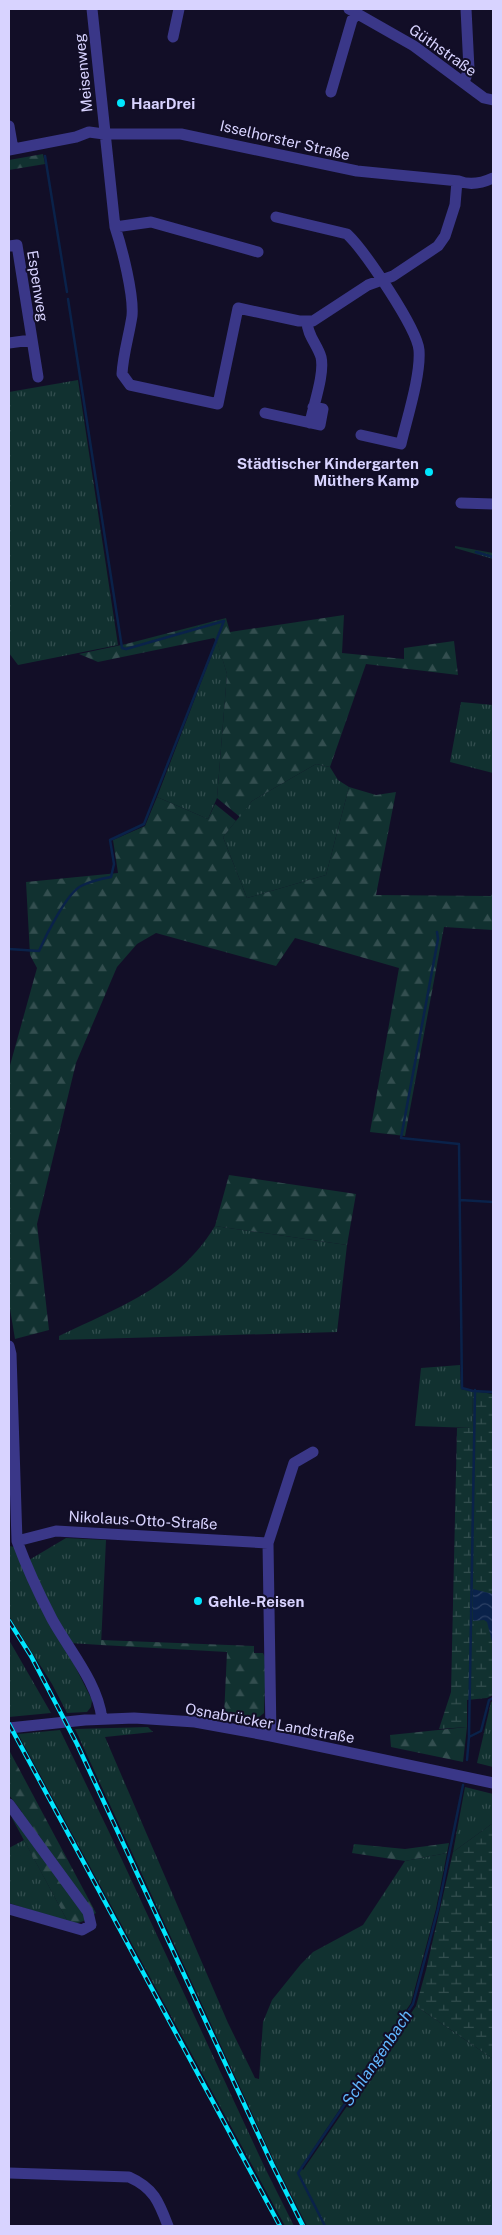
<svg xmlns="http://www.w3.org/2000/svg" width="502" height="2235" font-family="'Public Sans',sans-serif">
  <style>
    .grass { fill: url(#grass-tufts) }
    .forest { fill: url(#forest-firs) }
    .wetland { fill: url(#wetland-marsh) }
    .water { fill: url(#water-waves) }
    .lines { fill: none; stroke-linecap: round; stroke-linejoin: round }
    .stream { stroke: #0a224a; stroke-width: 2.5 }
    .minor { stroke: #3a3788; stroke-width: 11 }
    .rail-casing { stroke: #00e6fe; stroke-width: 4.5 }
    .rail { stroke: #120e27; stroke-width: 2.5; stroke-dasharray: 8; stroke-linecap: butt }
    .poi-dot { fill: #00e6fe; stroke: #120e27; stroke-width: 2 }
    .labels { text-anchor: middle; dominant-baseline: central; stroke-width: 4; stroke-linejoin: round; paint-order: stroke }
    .street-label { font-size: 15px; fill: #d8d3ff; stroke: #120e27 }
    .poi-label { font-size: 15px; font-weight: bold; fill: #d8d3ff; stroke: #120e27; text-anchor: start }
    .water-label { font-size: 16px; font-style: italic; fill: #61b7ff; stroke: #120e27 }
  </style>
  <defs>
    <pattern id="grass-tufts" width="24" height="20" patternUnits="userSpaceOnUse" patternTransform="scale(1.25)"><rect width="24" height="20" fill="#113130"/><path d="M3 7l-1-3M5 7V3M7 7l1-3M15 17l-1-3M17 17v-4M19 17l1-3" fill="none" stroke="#334e4f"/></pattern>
    <pattern id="forest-firs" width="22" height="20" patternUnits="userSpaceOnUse" patternTransform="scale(1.25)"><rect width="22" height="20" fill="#113130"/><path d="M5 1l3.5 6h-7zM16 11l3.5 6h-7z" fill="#334e4f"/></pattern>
    <pattern id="wetland-marsh" width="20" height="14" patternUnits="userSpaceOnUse" patternTransform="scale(1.25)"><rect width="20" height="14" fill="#113130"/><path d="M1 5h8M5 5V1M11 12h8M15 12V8" fill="none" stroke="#334e4f"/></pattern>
    <pattern id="water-waves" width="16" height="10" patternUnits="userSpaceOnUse" patternTransform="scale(1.25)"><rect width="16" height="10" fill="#0a224a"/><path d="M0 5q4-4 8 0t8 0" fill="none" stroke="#2d4165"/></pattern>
  </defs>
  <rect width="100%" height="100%" fill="#120e27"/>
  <!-- grass -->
  <path class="grass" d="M78,380L118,645L18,665L9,653V392Z
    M455,546L493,553V559L455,548Z
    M217,641L227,674L217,798L208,819L157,797Z
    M461,702L493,705V773L450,762Z
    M316,764L330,767L338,780L349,787L326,875L247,898L223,837L252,801Z
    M215,1226L347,1245L337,1332L59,1340V1336C119,1307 179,1286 215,1226Z
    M460,1365L461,1389L473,1391L472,1428L415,1426L421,1368Z
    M66,1538L106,1540L101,1645L70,1643L39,1583L29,1560Z
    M9,1546L15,1547L92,1700L91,1707L87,1712L67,1713L52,1684L9,1616Z
    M9,1640L51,1713L9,1717Z
    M493,1701V1767L477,1763L491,1702Z
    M148,1727L153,1732L105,1737L228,2023L255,2078L259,2079L263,2022L272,2000L301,1964L313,1952L363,1925L405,1861L447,1853L436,1909L411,2003L301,2167L303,2170L416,2006L493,2059V2226H307L275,2163L75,1729Z
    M60,1730L110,1834L265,2168L294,2226H285L18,1734Z
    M465,1787L493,1794V1823L453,1852Z
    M24,1840L68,1922L9,1903V1848Z"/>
  <!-- forest -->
  <path class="forest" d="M43,154L45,164L9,170V160Z
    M344,615L342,653L404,659V648L454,641L458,675L366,664L330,767L316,764L252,801L240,817L217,798L227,674L217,642L214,638L98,662L79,654L126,644L226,618L230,632Z
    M349,787L376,795L396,792L376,895L491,896L493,892V930L444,927L405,1136L370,1132L399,968L295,938L276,966L156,933L137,944L117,967L76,1063L37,1224L49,1330L15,1339L9,1303V1069L37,968L30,955L26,882L118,873L113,840L145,826L157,797L208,819L215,804L236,821L223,837L247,898L326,875Z
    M229,1175L356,1194L347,1245L215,1226Z
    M101,1640L254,1646V1653H263L266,1659L264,1713L254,1721L224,1716L227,1652L101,1645Z
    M467,1727L463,1762L391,1747L390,1735Z
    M9,1750L96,1913C87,1919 79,1926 68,1922L12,1818L22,1812L9,1795Z
    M449,1843L447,1853L405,1861L352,1853L354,1844L405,1849Z"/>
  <!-- wetland -->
  <path class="wetland" d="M473,1391L493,1394V1695L487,1698L467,1700V1727L439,1729L451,1692L457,1428H472Z
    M493,1823V2059L416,2006L426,1970L453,1852Z"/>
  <!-- water -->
  <path class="water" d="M473,1589L493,1594V1645L487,1622L484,1620L473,1621Z"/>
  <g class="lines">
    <!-- stream -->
    <path class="stream" d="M45,156L67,292
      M68,299L122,648L126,649L224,621
      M476,552L493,557
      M437,932L438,939L401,1138L459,1144L462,1388L473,1391L493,1392
      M9,949L39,951C46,935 67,893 81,886C91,881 100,879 111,877L114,864L110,840L144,824L224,621
      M460,1200L493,1202
      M469,1737L481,1731L489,1700L493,1698
      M467,1760L469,1737L475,1390
      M325,2226L298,2173L413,2004L438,1909L463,1785"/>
    <!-- minor -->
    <path class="minor" d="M92,9L115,227C122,248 134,295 132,316C129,336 123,354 122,374L130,385L218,404L238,308L299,321H313L368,285L393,276L438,246L445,236L455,205L457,181
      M349,9L414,46L484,98L493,100
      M173,37L179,9
      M464,82L469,69L466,9
      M331,92L352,20L357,13
      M9,126L13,149
      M9,150L76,137L89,132L104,134H181L357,171L459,181C471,186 482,183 493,178
      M276,217L347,234C364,250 417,328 419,350C421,375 407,418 401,444L361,435
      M115,227L151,222L258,252
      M9,246L17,245L38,377
      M307,321C307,335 317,344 321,357C325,374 313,406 310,423
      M9,343L31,340
      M265,413L320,425L323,409L313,407
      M461,503L493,504
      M9,1346L11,1354L17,1541C27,1568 39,1594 52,1619C69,1650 98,1683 102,1719
      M17,1541L56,1531L268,1543
      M9,1728L85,1720L134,1718L195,1722L271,1736L493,1783
      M271,1736L268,1543L294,1463L313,1452
      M9,1804L88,1912L91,1925L82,1930L9,1909
      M9,2173L129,2177C154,2188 159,2202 168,2226"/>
    <defs>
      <path id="rail" d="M9,1621L31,1656L77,1744L272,2164L303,2226
        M9,1724L280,2226"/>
    </defs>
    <!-- rail casing -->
    <use href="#rail" class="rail-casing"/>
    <!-- rail -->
    <use href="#rail" class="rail"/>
  </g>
  <!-- markers -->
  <g class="poi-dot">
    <circle cx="121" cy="103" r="5"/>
    <circle cx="429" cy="472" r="5"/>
    <circle cx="198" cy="1601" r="5"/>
  </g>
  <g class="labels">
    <!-- street labels -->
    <g class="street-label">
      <text transform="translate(443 50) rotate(35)">Güthstraße</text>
      <text transform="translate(83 73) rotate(-96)">Meisenweg</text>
      <text transform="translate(285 140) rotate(13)">Isselhorster Straße</text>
      <text transform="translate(38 286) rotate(81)">Espenweg</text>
      <text transform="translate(143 1520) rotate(3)">Nikolaus-Otto-Straße</text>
      <text transform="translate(270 1723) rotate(10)">Osnabrücker Landstraße</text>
    </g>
    <!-- poi labels -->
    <g class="poi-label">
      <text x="131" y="103">HaarDrei</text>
      <text x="419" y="463" text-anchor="end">Städtischer Kindergarten<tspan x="419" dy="17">Müthers Kamp</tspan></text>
      <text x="208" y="1601">Gehle-Reisen</text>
    </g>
    <!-- water labels -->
    <g class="water-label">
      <text transform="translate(377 2058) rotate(-56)">Schlangenbach</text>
    </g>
  </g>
  <!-- border -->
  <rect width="502" height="2235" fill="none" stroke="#d8d3ff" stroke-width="20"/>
</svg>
